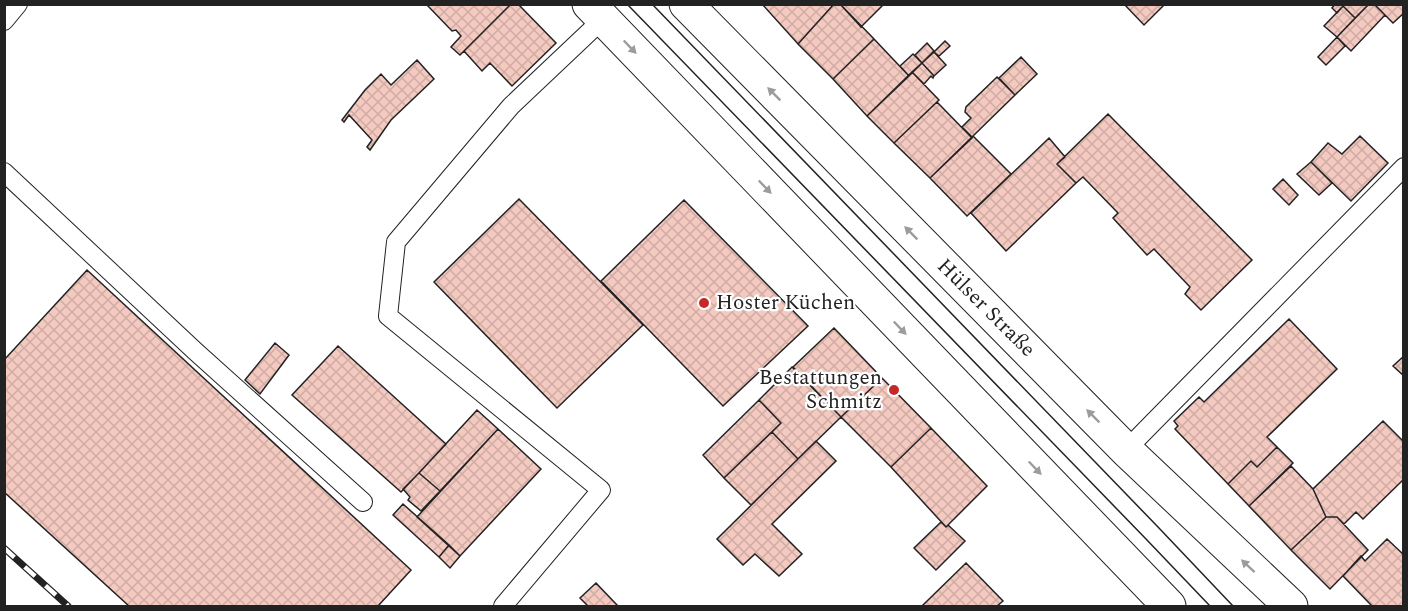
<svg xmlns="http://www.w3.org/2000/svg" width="1408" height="611" font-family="Spectral,serif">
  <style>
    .building { fill: url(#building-cross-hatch); stroke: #222; stroke-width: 1.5 }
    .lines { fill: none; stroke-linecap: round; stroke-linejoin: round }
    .service-casing { stroke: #222; stroke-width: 20 }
    .tertiary-casing { stroke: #222; stroke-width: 35 }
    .service { stroke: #fff; stroke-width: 18 }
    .tertiary { stroke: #fff; stroke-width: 33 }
    .tram { stroke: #222; stroke-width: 1.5 }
    .rail-casing { stroke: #222; stroke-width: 7 }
    .rail { stroke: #fff; stroke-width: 4.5; stroke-dasharray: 14; stroke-linecap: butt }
    .oneway { fill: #9c9c9c }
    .poi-dot { fill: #c62828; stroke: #fff; stroke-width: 2 }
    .labels { text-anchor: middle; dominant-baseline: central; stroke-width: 4.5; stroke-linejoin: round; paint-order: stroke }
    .poi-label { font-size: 21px; fill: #222; stroke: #fff; text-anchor: start }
    .street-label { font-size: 21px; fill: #222; stroke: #fff }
  </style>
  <defs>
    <pattern id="building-cross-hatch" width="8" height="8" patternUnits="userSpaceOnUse" patternTransform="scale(1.5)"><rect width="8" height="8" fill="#f3c9c0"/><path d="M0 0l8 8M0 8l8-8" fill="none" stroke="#d0aca5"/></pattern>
  </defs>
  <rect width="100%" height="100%" fill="#fff"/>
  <!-- building -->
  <path class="building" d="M511,4H518L556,43L512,86L490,63L482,71L464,51Z
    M511,4L460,55L451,47L461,36L456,30L452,31L427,5Z
    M762,4H834L798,44Z
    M834,4H840L874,39L833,79L798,44Z
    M840,4H884L861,27Z
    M1124,4H1165L1144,25Z
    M1335,4H1369L1355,18L1343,6L1337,13L1332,8Z
    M1369,4H1374L1385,15L1351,51L1337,37Z
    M1374,4H1404V13L1393,23Z
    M1343,6L1355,18L1337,37L1324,26Z
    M1337,37L1345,46L1326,65L1318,57Z
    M874,39L909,76L867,116L833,79Z
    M945,41L950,46L939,56L934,52Z
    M927,43L934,51L922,63L915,55Z
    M934,52L946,65L934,76L922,63Z
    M913,54L922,63L909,76L900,66Z
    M1021,57L1037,74L1015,95L999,78Z
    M417,60L434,79L391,120L370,150L367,147L372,140L349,115L344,122L342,120L365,90L381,74L391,85Z
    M922,63L934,76L933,78L931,76L924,84L912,72Z
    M912,72L939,100L894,143L867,116Z
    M997,77L1015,95L972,137L962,127L971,118L965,112L966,107Z
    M937,102L972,138L930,178L894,143Z
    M1108,114L1252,260L1201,310L1185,294L1190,287L1154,249L1147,255L1113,218L1118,213L1083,177L1076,183L1057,164Z
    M973,136L1011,174L967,216L930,178Z
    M1360,136L1388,163L1351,201L1311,162L1328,143L1342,154Z
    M1049,138L1065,157L1057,164L1076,183L1006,251L971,213Z
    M1311,162L1332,183L1319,195L1297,174Z
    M1283,179L1298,195L1289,205L1273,189Z
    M519,199L643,325L557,408L434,282Z
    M684,200L808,326L723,406L601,281Z
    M87,270L411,570L378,606H129L4,492V360Z
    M1289,319L1337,369L1267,437L1277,447L1257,467L1251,461L1228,484L1175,429L1178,426L1174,421L1199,397L1204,402Z
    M834,328L882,378L841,417L793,367Z
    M275,343L289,355L260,394L245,380Z
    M338,346L446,444L401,492L292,395Z
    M1404,356V376L1393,366Z
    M792,367L841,417L798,459L772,432L781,423L759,400Z
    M882,378L931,428L891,467L841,417Z
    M759,400L781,423L724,478L703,455Z
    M477,410L498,429L440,491L419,473Z
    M1383,421L1404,442V479L1363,519L1356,512L1344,524L1337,517H1326L1313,489Z
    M931,428L987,486L946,527L891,467Z
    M498,429L541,469L460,556L417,517Z
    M772,432L798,459L751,505L724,478Z
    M816,441L836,461L772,524L802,554L779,576L755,554L743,565L717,539Z
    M1277,447L1293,463L1249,506L1228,484L1251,461L1257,467Z
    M1291,466L1313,489L1326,517L1291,550L1249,506Z
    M419,473L440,491L421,511L408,500L410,497L403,489Z
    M403,504L449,545L439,557L393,515Z
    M1326,517H1337L1368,550L1330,589L1291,550Z
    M941,522L946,527L948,525L965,541L936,570L914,548Z
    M1387,539L1404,555V606H1372L1343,576L1361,556L1365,561Z
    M449,545L460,556L450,568L439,557Z
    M966,563L1003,601L997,606H924L923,605Z
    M596,583L617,605L616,606H588L580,598Z"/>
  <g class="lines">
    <defs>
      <path id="service" d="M4,21L18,4
        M4,172L195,351L363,502
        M1126,450L1404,167
        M503,606L601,490L388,316L396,242L511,106L603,19"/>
      <path id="tertiary" d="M589,4L1169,606
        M686,4L1126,450L1291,606"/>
    </defs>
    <!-- service casing -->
    <use href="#service" class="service-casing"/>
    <!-- tertiary casing -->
    <use href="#tertiary" class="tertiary-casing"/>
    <!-- service -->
    <use href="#service" class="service"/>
    <!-- tertiary -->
    <use href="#tertiary" class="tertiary"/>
    <!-- tram -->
    <path class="tram" d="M627,4L1146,539L1210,606
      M652,4L1158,527L1233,606"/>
    <defs>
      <path id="rail" d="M4,548L68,606"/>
    </defs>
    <!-- rail casing -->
    <use href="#rail" class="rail-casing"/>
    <!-- rail -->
    <use href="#rail" class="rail"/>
  </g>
  <!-- one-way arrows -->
  <defs><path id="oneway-solid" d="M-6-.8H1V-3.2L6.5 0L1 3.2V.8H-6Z" transform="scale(1.5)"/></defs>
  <g class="oneway">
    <use href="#oneway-solid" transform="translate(630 47) rotate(46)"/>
    <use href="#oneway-solid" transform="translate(774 94) rotate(-135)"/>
    <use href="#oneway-solid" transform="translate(765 187) rotate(46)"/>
    <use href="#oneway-solid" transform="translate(911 233) rotate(-135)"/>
    <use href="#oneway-solid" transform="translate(900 328) rotate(46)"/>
    <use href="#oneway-solid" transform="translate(1093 416) rotate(-135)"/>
    <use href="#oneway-solid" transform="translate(1035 468) rotate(46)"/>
    <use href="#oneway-solid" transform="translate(1248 566) rotate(-137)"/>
  </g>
  <!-- markers -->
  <g class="poi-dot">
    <circle cx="704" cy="303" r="6"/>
    <circle cx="894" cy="390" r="6"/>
  </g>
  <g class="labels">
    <!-- poi labels -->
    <g class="poi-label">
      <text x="716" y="303">Hoster Küchen</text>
      <text x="882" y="378" text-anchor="end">Bestattungen<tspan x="882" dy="24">Schmitz</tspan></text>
    </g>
    <!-- street labels -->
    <g class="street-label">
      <text transform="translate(986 308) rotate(45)">Hülser Straße</text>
    </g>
  </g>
  <!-- border -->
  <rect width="1408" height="611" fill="none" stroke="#222222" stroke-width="12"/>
</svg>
